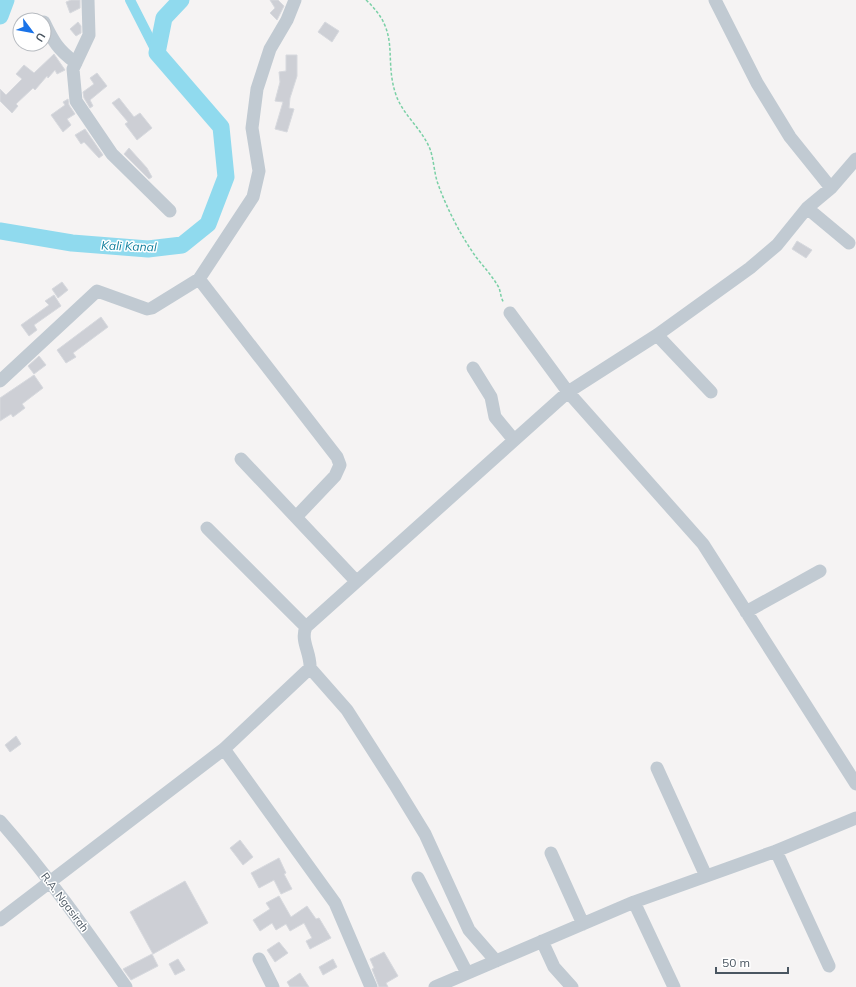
<svg xmlns="http://www.w3.org/2000/svg" width="856" height="987" font-family="Mulish,sans-serif">
  <style>
    .lines { fill: none; stroke-linecap: round; stroke-linejoin: round }
    .canal { stroke: #90daee; stroke-width: 10 }
    .river { stroke: #90daee; stroke-width: 17 }
    .building { fill: #cdcfd5; stroke: #d7d9de }
    .path { stroke: #7ad0a6; stroke-width: 1.5; stroke-dasharray: 3 2; stroke-linecap: butt }
    .minor { stroke: #c1cad2; stroke-width: 13 }
    .labels { text-anchor: middle; dominant-baseline: central; stroke-width: 3; stroke-linejoin: round; paint-order: stroke }
    .street-label { font-size: 11px; fill: #4a5661; stroke: #fff }
    .water-label { font-size: 12px; font-style: italic; fill: #0c7c9b; stroke: #fff }
  </style>
  <rect width="100%" height="100%" fill="#f5f3f3"/>
  <g class="lines">
    <!-- canal -->
    <path class="canal" d="M130,0L157,53"/>
    <!-- river -->
    <path class="river" d="M0,16L6,0
      M0,231L72,243L148,249L182,245L208,224L226,177L221,127L157,53L164,18L181,0"/>
  </g>
  <!-- building -->
  <path class="building" d="M71,0H80V8L70,13L66,2Z
    M270,0H278L284,6L277,20L270,13L275,8Z
    M78,22L81,26V33L76,36L70,29Z
    M325,22L339,31L332,42L318,32Z
    M54,54L65,70L57,74L55,70L48,78L47,76L35,90L33,88L16,104L18,106L12,113L0,101V89L6,95L22,79L16,74L24,65L34,73Z
    M286,55H297V76L290,98L289,108L294,109L287,132L275,129L283,102L275,101L280,82L279,72L286,71Z
    M97,73L107,86L90,100L93,106L90,108L84,98L83,92L94,84L90,78Z
    M119,98L134,117L140,113L152,128L137,140L125,124L128,122L112,103Z
    M68,99L69,105L75,114L67,119L71,125L63,132L51,115L65,105L63,102Z
    M85,129L103,155L99,158L84,142L81,144L75,135Z
    M129,148L147,168L152,177L149,179L124,154Z
    M797,241L812,250L806,258L792,249Z
    M62,282L68,290L58,298L52,289Z
    M54,295L61,306L34,325L37,330L29,336L21,325L49,305L45,301Z
    M101,317L108,327L73,353L76,357L66,363L57,350Z
    M39,356L46,365L34,374L28,366Z
    M34,375L43,388L22,404L25,408L13,417L11,414L0,421V398Z
    M16,736L21,744L10,752L5,745Z
    M240,840L253,857L243,865L230,848Z
    M279,858L286,873L284,874L292,889L281,894L274,880L259,888L251,873Z
    M185,881L208,923L153,954L130,912Z
    M279,896L291,917L307,906L316,919L319,918L331,938L310,949L306,941L312,938L304,923L290,931L286,924L276,930L272,923L260,931L253,920L270,909L266,903Z
    M279,942L288,953L275,962L267,950Z
    M384,952L398,976L386,983L388,987H379L372,969L374,968L370,959Z
    M152,954L158,966L131,980L123,969Z
    M178,959L185,970L175,975L169,964Z
    M333,959L337,967L323,975L319,967Z
    M300,973L309,987H290L287,982Z"/>
  <g class="lines">
    <!-- path -->
    <path class="path" d="M366,0C402,33 383,57 396,95C403,115 422,129 430,149C434,160 434,173 438,184C447,209 461,236 476,257C484,267 492,276 498,286C501,291 500,297 504,303"/>
    <!-- minor -->
    <path class="minor" d="M88,0L89,35L73,69L76,101L112,154L170,211
      M295,0L287,20L270,49L257,89L252,128L259,171L253,197L199,279L337,457L340,465L335,476L296,517
      M715,0L757,83L790,137L831,188
      M44,22C53,41 58,50 76,63
      M807,208L849,243
      M510,313L568,392L703,544L856,784
      M657,335L711,392
      M473,368L491,397L495,417L514,440
      M0,381L97,291L147,309L152,308L199,279
      M241,459L356,581
      M207,528L306,627
      M746,612L820,571
      M310,668L347,710L395,785L425,834L469,930L496,961
      M224,749L335,903L371,987
      M657,768L706,876
      M0,821C46,873 86,930 126,987
      M776,851L829,966
      M551,853L583,924
      M418,878L467,973
      M634,902L674,987
      M0,920L224,749L310,668C311,653 300,641 306,627L568,392L657,335L750,268L777,245L807,208L831,188L856,159
      M542,941L554,967L572,987
      M259,959L273,987
      M435,987L634,902L776,851L856,818"/>
  </g>
  <g class="labels">
    <!-- street labels -->
    <g class="street-label">
      <text transform="translate(65 902) rotate(53)">R.A. Ngasirah</text>
    </g>
    <!-- water labels -->
    <g class="water-label">
      <text transform="translate(129 246) rotate(2)">Kali Kanal</text>
    </g>
  </g>
  <!-- north arrow -->
  <g transform="translate(32 32) rotate(122)"><circle r="19" fill="#ffffff" stroke="#b7bbc0"/>
  <path d="M0-3L7 15L0 10L-7 15Z" fill="#1a73e8"/>
  <text y="-6" font-size="11" font-weight="bold" text-anchor="middle" fill="#4a5661">U</text>
  </g>
  <!-- scale -->
  <path d="M716 967v6h72v-6" fill="none" stroke="#4a5661" stroke-width="2"/>
  <text x="722" y="967" font-size="12" fill="#4a5661" stroke="#ffffff" stroke-width="3" paint-order="stroke">50 m</text>
</svg>
